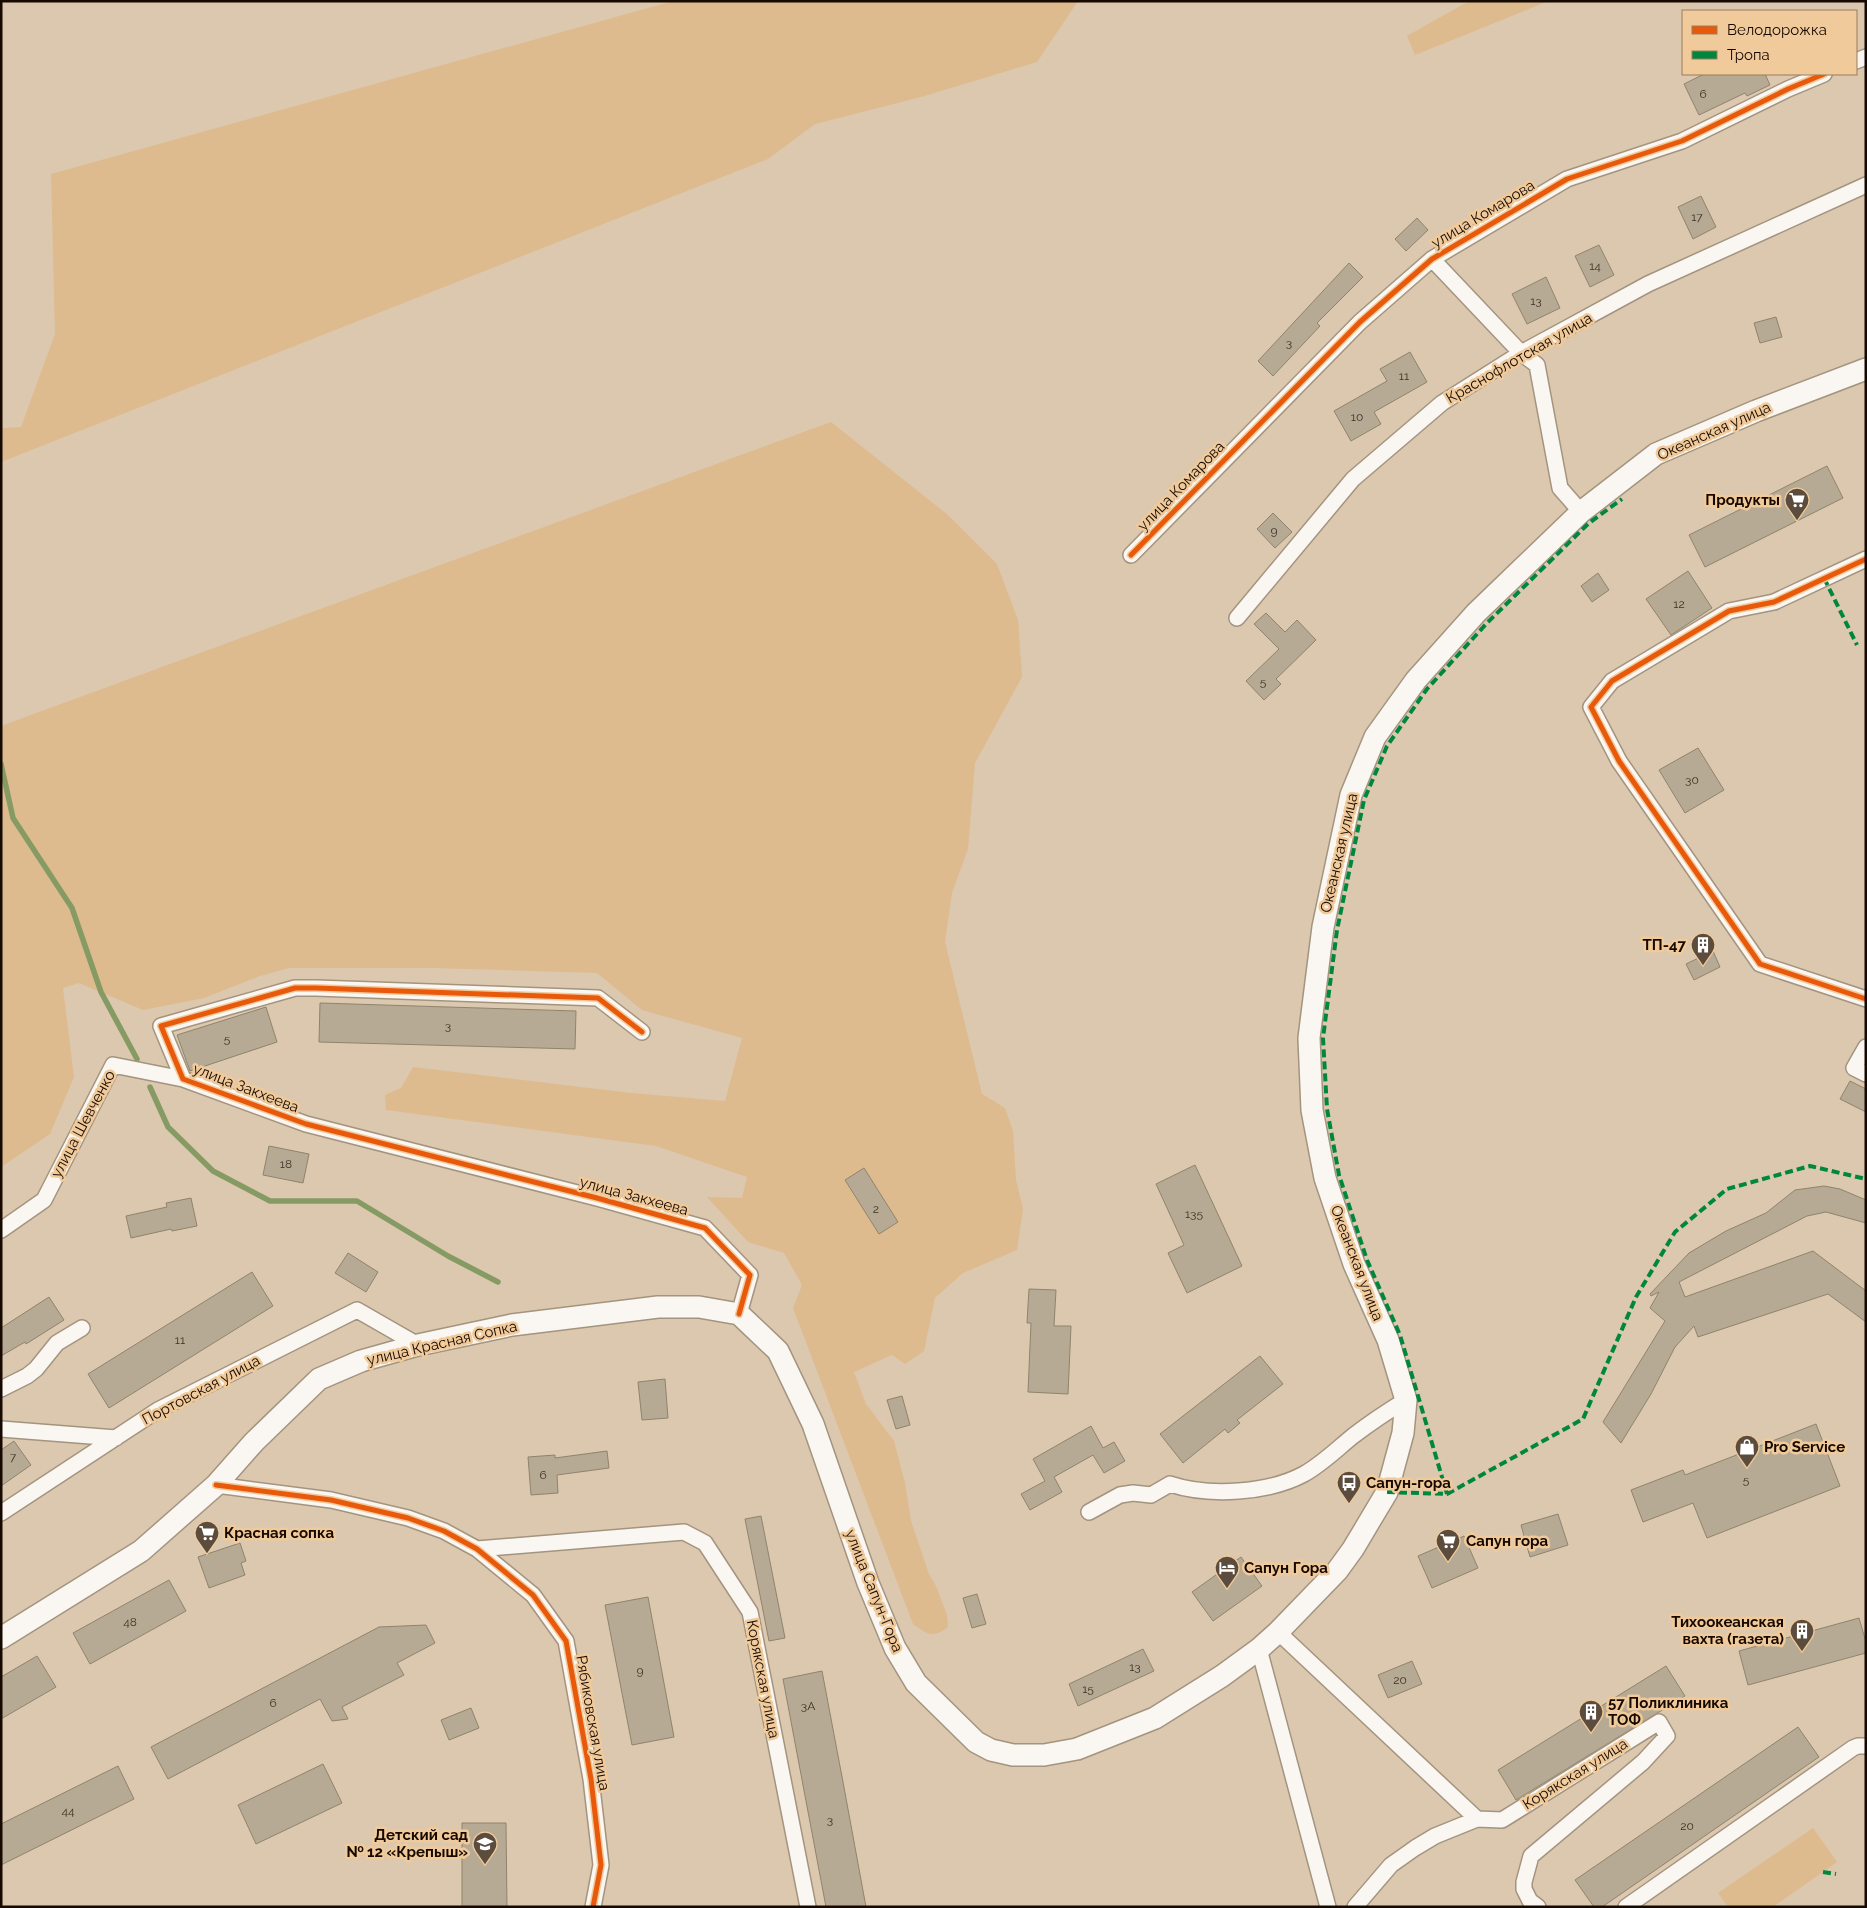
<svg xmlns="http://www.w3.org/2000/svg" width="1867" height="1908" font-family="Raleway,sans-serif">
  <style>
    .green { fill: #ddbb8e }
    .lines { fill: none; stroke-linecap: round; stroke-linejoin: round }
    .stream { stroke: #869b64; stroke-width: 5.5 }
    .building { fill: #b7aa94; stroke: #90836d }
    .street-casing { stroke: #a3947f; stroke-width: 18 }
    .secondary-casing { stroke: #a3947f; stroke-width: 24 }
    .street { stroke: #faf7f3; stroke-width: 15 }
    .secondary { stroke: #faf7f3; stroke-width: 21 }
    .quiet { stroke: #00873e; stroke-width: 4; stroke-dasharray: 8 4; stroke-linecap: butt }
    .cycleway-casing { stroke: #f0ca9a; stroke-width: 8 }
    .cycleway { stroke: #e8590c; stroke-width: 5 }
    .labels { text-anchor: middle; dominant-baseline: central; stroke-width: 5; stroke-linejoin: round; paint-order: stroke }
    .number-label { font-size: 12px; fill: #3e3125 }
    .street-label { font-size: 15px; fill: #160900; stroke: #f0ca9a }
    .poi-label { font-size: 15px; font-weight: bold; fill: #160900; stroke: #f0ca9a; text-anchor: start }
  </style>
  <rect width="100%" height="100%" fill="#dcc8ae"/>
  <!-- green -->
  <path class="green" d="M673,1H1078L1037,62L921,97L815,124L768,159L1,462V428L21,427L55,334L51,174Z
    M1469,1H1549L1415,55L1407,36Z
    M831,422L948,515L997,564L1018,620L1022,677L975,763L968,849L952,893L945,942L982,1094L1005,1108L1013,1131L1016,1180L1023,1209L1017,1250L963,1273L935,1298L924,1351L905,1364L892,1355L854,1372L866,1404L894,1441L905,1483L911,1521L929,1574L936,1586L947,1615L948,1627C933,1639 927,1634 913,1624L793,1308L802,1285L784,1253L748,1242L707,1197L742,1198L747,1177L656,1146L386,1110L385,1095L401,1088L413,1067L631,1093L725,1101L742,1038L642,1010L597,973L433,968H289L260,976L204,998L143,1010L79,983L63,988L74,1077L50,1134L1,1167V726Z
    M1813,1828L1837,1862L1773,1907H1728L1718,1893Z"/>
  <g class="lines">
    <!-- stream -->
    <path class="stream" d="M1,764L13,818L72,908L101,992L137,1059
      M150,1087L168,1127L213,1171L270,1201H357L448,1256L498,1282"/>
  </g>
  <!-- building -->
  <path class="building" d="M1704,74H1765L1770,85L1747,96L1745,93L1699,115L1684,84Z
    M1701,196L1716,227L1693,239L1678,207Z
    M1417,218L1428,230L1406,251L1395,239Z
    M1599,245L1614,275L1590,287L1575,256Z
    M1349,263L1363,277L1317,323L1320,326L1273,376L1258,361Z
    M1546,277L1560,308L1527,324L1512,294Z
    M1776,317L1782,337L1760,343L1754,323Z
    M1410,352L1427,382L1374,412L1381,424L1351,441L1334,411L1387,381L1380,369Z
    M1827,466L1843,498L1705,567L1689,535Z
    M1273,513L1292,532L1275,548L1257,529Z
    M1688,571L1712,608L1671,635L1646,599Z
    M1598,573L1609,590L1592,602L1581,586Z
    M1266,613L1285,632L1297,620L1316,640L1276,679L1281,684L1264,700L1246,681L1279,649L1254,624Z
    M1698,748L1724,790L1685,813L1659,770Z
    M1713,951L1720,967L1694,980L1686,964Z
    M320,1003L576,1011L575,1049L319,1042Z
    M266,1007L277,1042L190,1071L177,1035Z
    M1850,1081L1866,1089V1112L1840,1099Z
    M269,1146L309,1154L303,1183L263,1175Z
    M1195,1165L1242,1266L1187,1293L1168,1253L1184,1245L1156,1184Z
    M864,1168L898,1222L879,1234L845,1180Z
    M1824,1186L1840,1189L1866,1200V1223L1826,1212L1807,1216L1679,1282L1685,1297L1813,1251L1866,1291V1322L1828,1294L1698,1337L1694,1326L1675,1347L1651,1394L1621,1443L1603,1422L1665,1321L1650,1308L1659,1292L1651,1296L1650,1294L1689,1253L1726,1231L1766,1213L1795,1190Z
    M191,1198L197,1226L172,1231L171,1229L131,1238L126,1216L167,1207L166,1203Z
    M348,1253L378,1272L366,1292L335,1273Z
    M252,1272L273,1306L109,1408L88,1374Z
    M1029,1289L1056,1290L1054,1326H1071L1068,1394L1028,1392L1031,1323H1027Z
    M49,1297L64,1320L26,1344L25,1342L1,1356V1328Z
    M1260,1356L1283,1384L1237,1420L1240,1423L1228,1433L1225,1429L1183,1463L1160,1434Z
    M665,1379L668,1418L642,1420L638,1382Z
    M902,1396L910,1425L896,1429L887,1400Z
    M1816,1424L1840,1486L1707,1538L1693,1503L1643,1522L1631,1490L1683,1470L1685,1475Z
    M1091,1426L1103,1448L1114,1442L1125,1461L1104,1473L1093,1455L1054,1477L1062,1492L1030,1510L1021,1494L1045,1481L1033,1459Z
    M14,1441L31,1465L1,1486V1450Z
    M607,1451L609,1468L557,1475L558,1493L531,1495L528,1457L555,1455V1458Z
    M1558,1514L1568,1545L1530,1557L1521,1525Z
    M761,1516L785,1638L769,1641L745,1519Z
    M1464,1536L1478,1568L1432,1588L1418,1556Z
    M240,1543L246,1561L241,1563L245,1575L209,1588L198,1557Z
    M1241,1557L1262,1586L1213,1621L1192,1592Z
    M169,1580L186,1611L90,1664L73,1633Z
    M977,1594L986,1624L972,1628L963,1598Z
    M648,1597L674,1737L632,1745L605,1605Z
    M1859,1618L1866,1642V1653L1748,1685L1739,1651Z
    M426,1625L435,1643L397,1663L404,1675L342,1707L348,1719L332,1721L320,1699L168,1779L151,1747L379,1627Z
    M1143,1649L1154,1671L1078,1706L1069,1684Z
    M37,1656L56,1687L1,1719V1677Z
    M1412,1661L1422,1684L1388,1698L1378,1675Z
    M1666,1666L1685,1696L1516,1800L1498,1770Z
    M822,1671L843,1782L866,1907H826L783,1679Z
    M471,1708L479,1728L449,1740L441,1720Z
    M1798,1727L1819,1757L1602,1907H1594L1575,1880Z
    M323,1764L342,1803L256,1844L238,1805Z
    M118,1766L134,1799L1,1865V1824Z
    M462,1823H506L507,1907H462Z"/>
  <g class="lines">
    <defs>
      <path id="street" d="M1856,61L1866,57
        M1432,259L1521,353L1537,365L1560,488L1581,512
        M1131,555L1360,322L1432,259L1567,179L1682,141L1788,89L1824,74
        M1866,559L1774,602L1729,611L1612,681L1591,707L1619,761L1760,964L1866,999
        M1237,618L1353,479L1442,403L1521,353L1648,284L1866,185
        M642,1032L598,998L316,988H295L161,1026L183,1079L306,1124L597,1198L705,1228L750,1275L739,1314
        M1866,1047L1854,1068L1866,1074
        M1,1230L44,1200L113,1065L183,1079
        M1,1389L27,1376L36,1369L57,1343L82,1328
        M1,1429L116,1438
        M216,1485L331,1500L408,1518L444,1531L477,1549L533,1595L566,1641L591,1779L601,1865L593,1907
        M1089,1512L1120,1495L1133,1493L1151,1495L1170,1484C1209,1497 1269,1493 1304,1474C1322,1464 1337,1449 1353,1436C1370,1423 1388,1411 1406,1400
        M1,1513L158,1410L357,1310L418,1345
        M477,1549L684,1532L705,1543L750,1612L808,1907
        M1278,1632L1477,1819
        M1259,1649L1328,1907
        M1355,1907L1391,1865L1415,1848L1435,1836L1477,1819L1502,1820L1659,1722L1667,1736L1643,1762L1531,1856L1524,1882V1889L1530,1901L1538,1907
        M1626,1907L1853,1748L1858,1746H1866"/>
      <path id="secondary" d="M1,1638L141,1551L216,1485L254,1442L319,1379L361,1361L418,1345L512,1325L658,1307H699L739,1314L778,1351L813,1424L868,1583L895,1648L916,1683L976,1742L991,1750L1013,1755H1044L1077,1749L1155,1718L1222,1676L1259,1649L1278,1632L1337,1571L1353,1549L1387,1492L1403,1433L1406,1400L1388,1340L1354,1264L1325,1178L1312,1110L1309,1038L1323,927L1351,795L1375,737L1416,680L1476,613L1581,512L1656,454L1756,411L1866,369"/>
    </defs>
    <!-- street casing -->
    <use href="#street" class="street-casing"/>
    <!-- secondary casing -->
    <use href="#secondary" class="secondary-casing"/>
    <!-- street -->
    <use href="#street" class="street"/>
    <!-- secondary -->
    <use href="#secondary" class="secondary"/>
    <!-- quiet -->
    <path class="quiet" d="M1824,578L1857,645
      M1387,1492L1447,1494L1583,1419L1636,1297L1675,1232L1727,1189L1810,1166L1866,1179
      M1447,1494L1400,1335L1367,1260L1339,1175L1327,1109L1323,1038L1337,930L1364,800L1387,746L1427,689L1487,623L1589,523L1622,499
      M1823,1872L1836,1874"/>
    <defs>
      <path id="cycleway" d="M1131,555L1360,322L1432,259L1567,179L1682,141L1788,89L1824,74
        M1866,559L1774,602L1729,611L1612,681L1591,707L1619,761L1760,964L1866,999
        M642,1032L598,998L316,988H295L161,1026L183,1079L306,1124L597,1198L705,1228L750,1275L739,1314
        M216,1485L331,1500L408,1518L444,1531L477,1549L533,1595L566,1641L591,1779L601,1865L593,1907"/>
    </defs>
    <!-- cycleway casing -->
    <use href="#cycleway" class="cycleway-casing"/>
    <!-- cycleway -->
    <use href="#cycleway" class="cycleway"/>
  </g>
  <!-- icons -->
  <defs>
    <symbol id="supermarket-pin" viewBox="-11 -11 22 30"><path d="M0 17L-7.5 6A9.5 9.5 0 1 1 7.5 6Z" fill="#5b4c3d" stroke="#f0ca9a"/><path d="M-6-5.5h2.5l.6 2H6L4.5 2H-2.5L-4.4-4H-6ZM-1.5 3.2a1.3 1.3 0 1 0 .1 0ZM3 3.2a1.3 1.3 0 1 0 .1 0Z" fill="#fff"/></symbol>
    <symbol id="building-pin" viewBox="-11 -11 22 30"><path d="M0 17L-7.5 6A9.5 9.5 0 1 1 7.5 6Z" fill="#5b4c3d" stroke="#f0ca9a"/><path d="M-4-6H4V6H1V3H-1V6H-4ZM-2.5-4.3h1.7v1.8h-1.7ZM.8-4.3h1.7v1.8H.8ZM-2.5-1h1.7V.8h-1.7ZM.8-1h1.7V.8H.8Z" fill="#fff"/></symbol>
    <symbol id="shop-pin" viewBox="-11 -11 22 30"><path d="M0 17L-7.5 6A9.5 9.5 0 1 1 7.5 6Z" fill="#5b4c3d" stroke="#f0ca9a"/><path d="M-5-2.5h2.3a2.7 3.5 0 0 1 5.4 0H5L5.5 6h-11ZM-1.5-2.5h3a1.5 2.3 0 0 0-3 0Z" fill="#fff"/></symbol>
    <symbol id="bus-pin" viewBox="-11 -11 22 30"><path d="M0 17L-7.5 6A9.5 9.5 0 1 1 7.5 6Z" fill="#5b4c3d" stroke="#f0ca9a"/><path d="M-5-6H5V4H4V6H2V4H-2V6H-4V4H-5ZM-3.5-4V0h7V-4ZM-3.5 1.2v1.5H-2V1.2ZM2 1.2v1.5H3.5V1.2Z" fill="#fff"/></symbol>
    <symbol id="hotel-pin" viewBox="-11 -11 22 30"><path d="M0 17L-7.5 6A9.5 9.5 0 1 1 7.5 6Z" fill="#5b4c3d" stroke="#f0ca9a"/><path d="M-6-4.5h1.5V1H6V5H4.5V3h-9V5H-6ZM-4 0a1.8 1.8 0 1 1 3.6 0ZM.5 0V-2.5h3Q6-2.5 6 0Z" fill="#fff"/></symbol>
    <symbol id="school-pin" viewBox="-11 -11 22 30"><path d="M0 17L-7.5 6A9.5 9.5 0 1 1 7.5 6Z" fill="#5b4c3d" stroke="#f0ca9a"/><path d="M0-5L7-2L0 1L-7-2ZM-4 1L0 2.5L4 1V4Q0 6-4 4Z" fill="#fff"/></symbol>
  </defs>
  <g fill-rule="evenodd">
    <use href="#supermarket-pin" x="1783" y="486" width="28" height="38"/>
    <use href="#building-pin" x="1689" y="931" width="28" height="38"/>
    <use href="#shop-pin" x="1733" y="1433" width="28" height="38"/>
    <use href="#bus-pin" x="1335" y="1469" width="28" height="38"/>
    <use href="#supermarket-pin" x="193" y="1519" width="28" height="38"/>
    <use href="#supermarket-pin" x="1434" y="1527" width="28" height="38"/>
    <use href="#hotel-pin" x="1213" y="1554" width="28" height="38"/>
    <use href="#building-pin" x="1788" y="1617" width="28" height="38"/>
    <use href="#building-pin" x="1577" y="1698" width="28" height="38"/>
    <use href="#school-pin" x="471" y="1830" width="28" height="38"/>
  </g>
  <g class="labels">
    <!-- number labels -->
    <g class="number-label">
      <text x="1703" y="94">6</text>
      <text x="1697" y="217">17</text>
      <text x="1595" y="266">14</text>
      <text x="1536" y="301">13</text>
      <text x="1289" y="343">3</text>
      <text x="1404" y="376">11</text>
      <text x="1357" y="417">10</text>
      <text x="1274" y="531">9</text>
      <text x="1679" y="604">12</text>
      <text x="1263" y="682">5</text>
      <text x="1692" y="780">30</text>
      <text x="448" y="1026">3</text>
      <text x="227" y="1039">5</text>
      <text x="286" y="1164">18</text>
      <text x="876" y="1209">2</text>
      <text x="1194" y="1214">135</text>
      <text x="180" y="1340">11</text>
      <text x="13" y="1457">7</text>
      <text x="543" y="1475">6</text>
      <text x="1746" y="1480">5</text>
      <text x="130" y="1622">48</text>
      <text x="1135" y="1667">13</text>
      <text x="640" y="1671">9</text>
      <text x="1400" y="1680">20</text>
      <text x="1088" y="1689">15</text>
      <text x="273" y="1703">6</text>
      <text x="808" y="1706">3А</text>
      <text x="68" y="1811">44</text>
      <text x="830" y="1820">3</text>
      <text x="1687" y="1826">20</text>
    </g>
    <!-- street labels -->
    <g class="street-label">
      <text transform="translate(1483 214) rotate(-31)">улица Комарова</text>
      <text transform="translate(1519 358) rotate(-30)">Краснофлотская улица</text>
      <text transform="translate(1714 431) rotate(-24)">Океанская улица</text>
      <text transform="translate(1181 486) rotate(-46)">улица Комарова</text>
      <text transform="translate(1339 853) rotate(-77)">Океанская улица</text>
      <text transform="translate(246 1088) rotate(21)">улица Закхеева</text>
      <text transform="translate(83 1124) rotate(-62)">улица Шевченко</text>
      <text transform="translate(634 1196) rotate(15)">улица Закхеева</text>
      <text transform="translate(1357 1263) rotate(69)">Океанская улица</text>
      <text transform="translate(442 1343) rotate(-13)">улица Красная Сопка</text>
      <text transform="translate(201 1390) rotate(-28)">Портовская улица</text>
      <text transform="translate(874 1591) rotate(68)">улица Сапун-Гора</text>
      <text transform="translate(763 1679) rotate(79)">Корякская улица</text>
      <text transform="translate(593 1723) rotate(80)">Рябиковская улица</text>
      <text transform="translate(1575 1774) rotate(-32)">Корякская улица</text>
    </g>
    <!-- poi labels -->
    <g class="poi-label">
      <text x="1780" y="500" text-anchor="end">Продукты</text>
      <text x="1686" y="945" text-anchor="end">ТП-47</text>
      <text x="1764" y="1447">Pro Service</text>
      <text x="1366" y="1483">Сапун-гора</text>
      <text x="224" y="1533">Красная сопка</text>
      <text x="1466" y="1541">Сапун гора</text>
      <text x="1244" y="1568">Сапун Гора</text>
      <text x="1784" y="1622" text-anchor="end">Тихоокеанская<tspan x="1784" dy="17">вахта (газета)</tspan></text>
      <text x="1608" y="1703">57 Поликлиника<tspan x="1608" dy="17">ТОФ</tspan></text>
      <text x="468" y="1835" text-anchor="end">Детский сад<tspan x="468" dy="17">№ 12 «Крепыш»</tspan></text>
    </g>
  </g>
  <!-- border -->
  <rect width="1867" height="1908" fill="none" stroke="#160900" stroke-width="5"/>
  <!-- legend -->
  <rect x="1682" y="10" width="175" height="65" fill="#f0ca9a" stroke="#997d5c"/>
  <rect x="1692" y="26" width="25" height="8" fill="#e8590c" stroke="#997d5c"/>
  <text x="1727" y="35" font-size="15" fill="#160900">Велодорожка</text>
  <rect x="1692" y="51" width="25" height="8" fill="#00873e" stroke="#997d5c"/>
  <text x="1727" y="60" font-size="15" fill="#160900">Тропа</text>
</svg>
